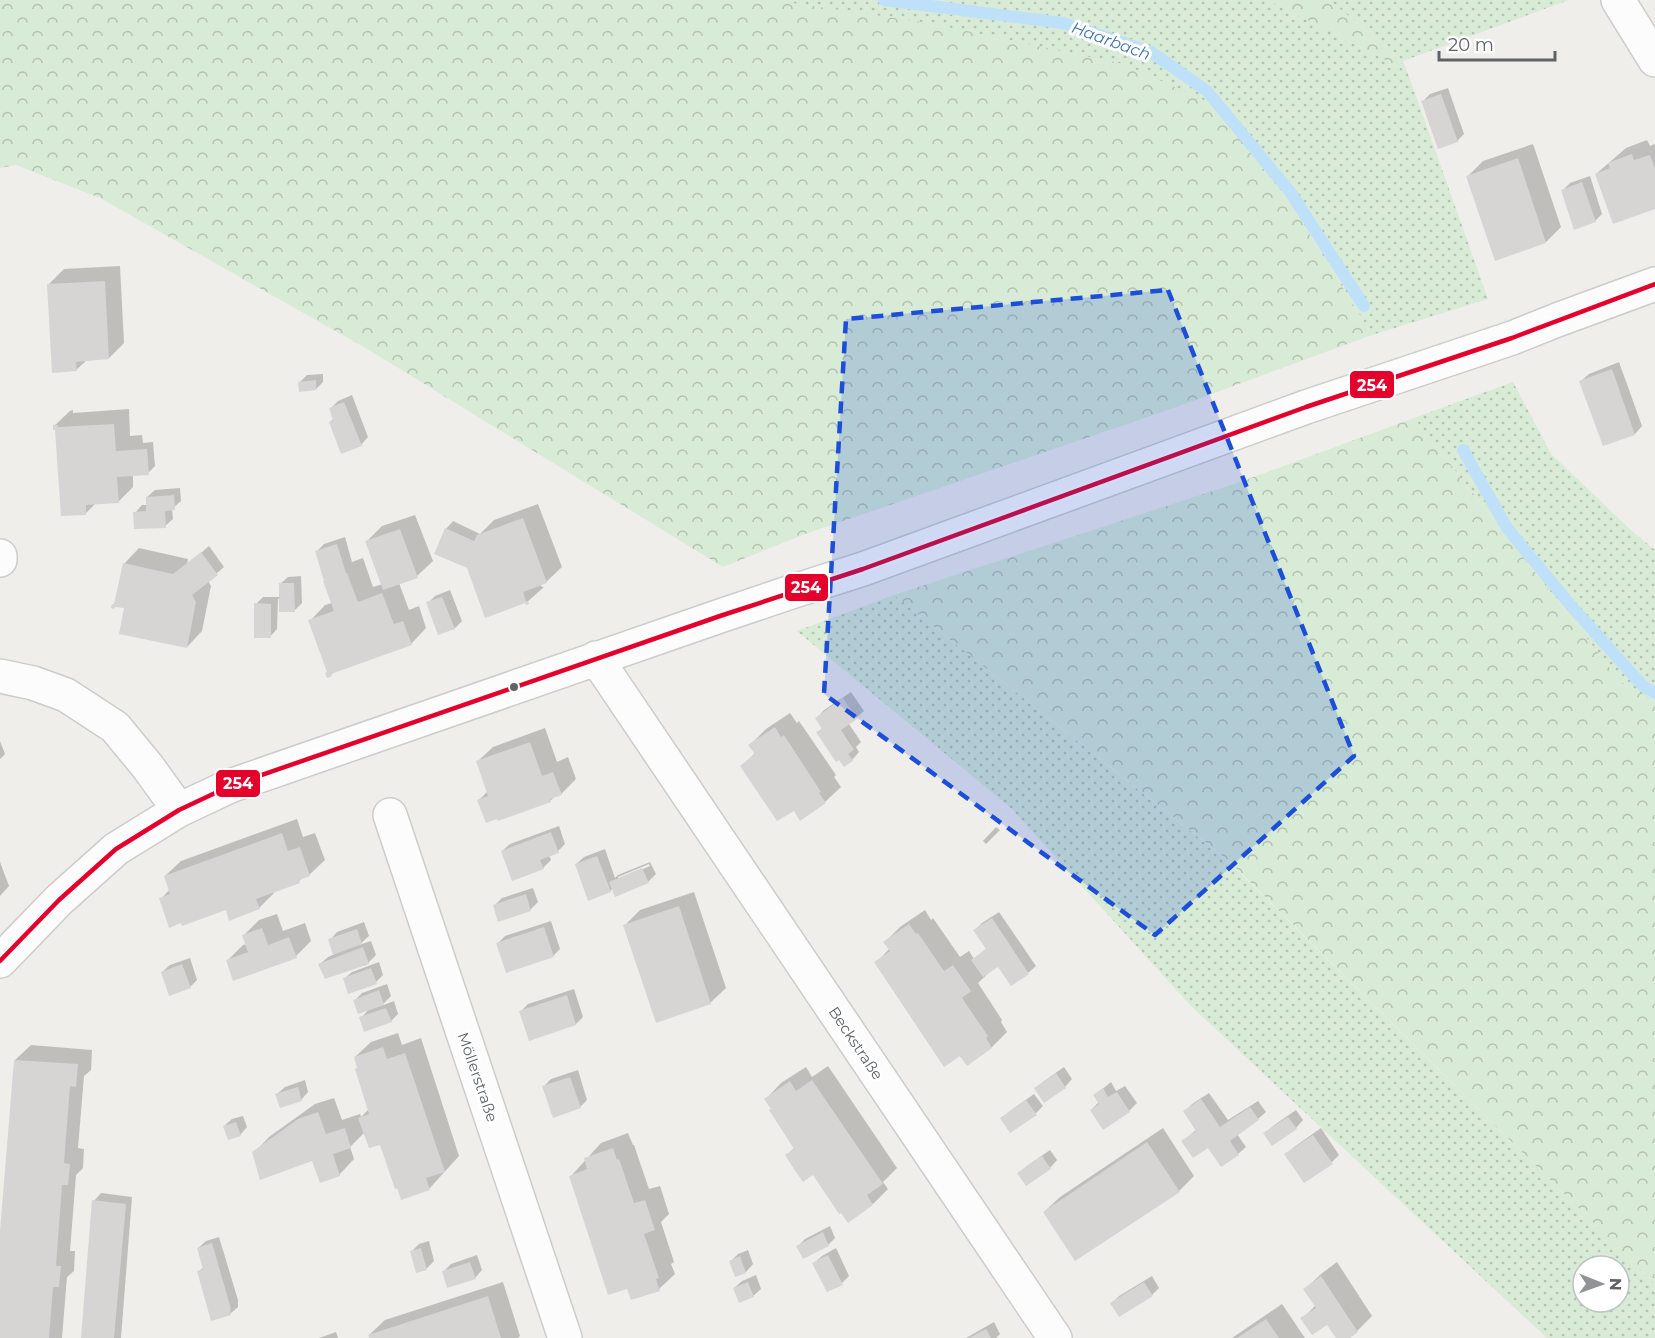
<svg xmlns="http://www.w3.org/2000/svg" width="1655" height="1338" font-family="Montserrat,sans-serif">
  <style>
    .grass { fill: url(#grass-dots); fill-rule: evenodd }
    .forest { fill: url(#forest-crowns) }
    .shadow { fill: #0003; fill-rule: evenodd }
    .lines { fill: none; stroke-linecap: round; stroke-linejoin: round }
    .stream { stroke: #bfe0f9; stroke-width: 12 }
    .building { fill: #d6d5d3 }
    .minor-casing { stroke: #cbcccc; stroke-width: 36 }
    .minor { stroke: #fdfcfc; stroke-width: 33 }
    .bus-1-casing { stroke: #fff; stroke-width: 9 }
    .bus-1 { stroke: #e4002b; stroke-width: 4.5 }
    .marked { fill: #1d4ed8; fill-opacity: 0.2; stroke: #1d4ed8; stroke-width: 4.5; stroke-dasharray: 12 8; stroke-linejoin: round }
    .bus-dot { fill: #5f6368; stroke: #fff; stroke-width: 2 }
    .labels { text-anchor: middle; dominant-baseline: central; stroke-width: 6; stroke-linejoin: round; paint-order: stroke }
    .street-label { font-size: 15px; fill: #5f6368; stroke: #fff }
    .water-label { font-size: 16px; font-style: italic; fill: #4174aa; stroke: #fff }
    .line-badge { stroke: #fff; stroke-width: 2 }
    .badge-label { font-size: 16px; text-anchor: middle; font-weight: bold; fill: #fff }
  </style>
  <defs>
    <pattern id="grass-dots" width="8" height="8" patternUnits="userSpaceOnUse" patternTransform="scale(1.5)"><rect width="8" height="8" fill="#d8ebd6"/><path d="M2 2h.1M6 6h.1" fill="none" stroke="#b2c2b1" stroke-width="1.8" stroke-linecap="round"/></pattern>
    <pattern id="forest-crowns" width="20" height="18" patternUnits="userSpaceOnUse" patternTransform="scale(1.5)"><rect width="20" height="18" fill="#d8ebd6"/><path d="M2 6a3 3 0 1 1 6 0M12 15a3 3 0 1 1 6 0" fill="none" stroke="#b2c2b1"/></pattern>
  </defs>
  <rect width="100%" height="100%" fill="#efeeea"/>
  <!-- grass -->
  <path class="grass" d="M773,0H1268L1407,71L1488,299L1372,335L1292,206Z
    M1329,0H1569L1403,61Z
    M1513,382L1551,454L1632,531L1655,550V703L1621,682L1414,418Z
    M894,595L1229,862L1655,1284V1338H1547L1191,1006L1011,808L797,631ZM1583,1266H1619V1302H1583Z"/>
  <!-- forest -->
  <path class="forest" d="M0,0H773L928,23L1124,64L1215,105L1292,206L1372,335L1171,409L805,534L723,567L369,350L100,198L16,165L0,168Z
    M1268,0H1329L1403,61L1407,71Z
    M1414,418L1621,682L1655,703V1284L1230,862L894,595L1237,483Z"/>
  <!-- shadow -->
  <path class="shadow" d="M1448,88L1464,134L1457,141L1423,101L1430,94Z
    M1647,140L1650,146L1655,144V207L1596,174L1626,148Z
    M1533,144L1561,227L1546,242L1468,176L1483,161Z
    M1590,176L1602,214L1595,221L1563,190L1570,183Z
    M120,266L124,343L109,358L87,360L76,370L48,285L64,269Z
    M1619,362L1642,426L1635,434L1604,444L1581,381L1589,374Z
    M323,374V382L316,389L299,383L307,375Z
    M352,395L368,437L361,445L330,422L334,418L331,408L338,401Z
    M129,409L130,436L142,435L143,443L153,442L155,466L148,473L133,474V487L118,502L96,503L85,514L57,428L54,426L70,411L73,410V413Z
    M180,488L181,501L172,509L173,519L165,526L135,513L142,505H148L147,497L155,490Z
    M538,504L562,567L546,582L540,584L542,587H544L526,603L468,567L446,529L453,521L480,534L494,520Z
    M415,515L433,561L417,576L399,583L409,610L419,606L426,628L411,644L334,672L331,675L310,621L325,605L332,603L317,551L324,544L345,537L352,562L363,558L373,587L383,584L367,541L382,526Z
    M209,546L224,567L208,581L211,586L202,631L187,647L126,607L113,605L115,602L124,564L139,548L188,559L187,565Z
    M301,576L302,603L294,611L281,599H278L277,629L270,637L256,604L263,597H280V584L288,577Z
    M450,590L462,621L455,628L439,633L428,603L435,596Z
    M851,692L864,711L849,724L861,742L856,747L859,752L852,760L840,758L818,733L823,727L817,718L824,710Z
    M790,713L797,723L799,721L836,775L834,777L841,787L825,802L801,819L794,808L742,766L756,752L750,745L766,729Z
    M545,728L557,762L568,757L576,779L561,794L555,796L550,801L479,800L488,791L477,762L493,747Z
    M0,741L5,754L0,759Z
    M297,819L303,837L315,833L325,860L309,875L303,877L299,881L274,891V893L259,908H227L161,899L170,889L165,876L181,861Z
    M559,826L565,844L558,851L549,855L551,860L543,868L502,851L510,844Z
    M996,827L1000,830L986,844L983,841Z
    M605,849L615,878L618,875L650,862L656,874L648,882L616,895L613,888L610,891L576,864L584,857ZM649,864L650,866L618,880V877Z
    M0,862L9,886L0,896Z
    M533,888L538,902L530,910L494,906L502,898Z
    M694,892L726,988L710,1003L625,925L640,910Z
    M925,910L931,920L933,918L960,957L969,951L974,959L987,948L975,930L982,923L999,912L1036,966L1028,973L1011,984L998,964L978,983L1002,1020L1001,1022L1007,1032L992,1047L967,1064L876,963L890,948L885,942L900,927Z
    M277,914L283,931L305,923L311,941L296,956L227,961L243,945L247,944L244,935L259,920Z
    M551,921L560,949L553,956L498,943L505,936Z
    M364,922L369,936L359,945L371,941L376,955L365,966L364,964H320L328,957L335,954L330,940L337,932Z
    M190,958L197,980L190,987L162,972L170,965Z
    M379,962L383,975L376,982L344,979L352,972Z
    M387,984L391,996L381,1006L394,1001L398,1014L391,1021L361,1018L370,1008L355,1000L362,993Z
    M574,989L583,1017L576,1024L521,1011L528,1004Z
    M398,1033L402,1045L421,1038L459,1156L429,1189L381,1143L365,1132L350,1147L354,1159L339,1175L313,1159L254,1153L269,1137L315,1104L334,1098L342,1120L360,1114L361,1117L369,1109L355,1057L371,1042Z
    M31,1045L92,1050L91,1070L84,1076L78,1148L84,1149L83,1168L76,1175L70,1251H75L74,1271L67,1277L62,1338H0V1248L15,1060Z
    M828,1066L897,1168L883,1182L888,1189L873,1204L813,1173L787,1155L795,1147L766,1099L781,1083L806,1067L812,1077Z
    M1064,1067L1072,1079L1065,1087L1045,1101L1036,1089L1044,1081Z
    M578,1070L587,1100L580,1107L544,1086L551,1079Z
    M305,1080L308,1092L301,1100L277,1094L285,1087Z
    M1111,1082L1116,1091L1125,1086L1137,1103L1129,1111L1103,1128L1091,1110L1099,1102L1095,1095Z
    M1209,1093L1228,1120L1258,1101L1266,1112L1258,1119L1237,1134L1246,1147L1238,1154L1183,1141L1197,1129L1185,1111L1192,1104Z
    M1034,1094L1043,1106L1036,1113L1002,1119L1010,1111Z
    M1296,1110L1303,1120L1296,1128L1265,1134L1273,1126Z
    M243,1116L247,1127L240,1135L224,1126L232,1119Z
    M1163,1128L1194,1176L1179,1191L1044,1212L1060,1197Z
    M1321,1128L1339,1155L1332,1162L1286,1154L1294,1147Z
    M628,1133L633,1145H634L649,1189L660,1186L669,1214L661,1222L674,1262L671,1264L675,1274L659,1289L571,1176L601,1143Z
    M1050,1150L1057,1160L1050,1168L1026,1184L1019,1173L1027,1166Z
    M101,1193L132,1197L121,1338H82L94,1201Z
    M830,1226L835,1238L828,1245L798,1246L805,1239Z
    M219,1237L238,1300V1307L230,1314L199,1271L204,1267L198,1248L206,1241Z
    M429,1241L434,1261L427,1268L417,1271L411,1252L419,1244Z
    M836,1248L849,1276L842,1283L814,1263L822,1256Z
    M748,1250L753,1264L746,1272L736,1275L731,1261L738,1254Z
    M477,1255L482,1270L475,1278L443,1272L451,1264Z
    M1337,1262L1372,1316L1357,1331L1347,1338H1338L1328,1323L1302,1319L1316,1305L1305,1289L1321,1274Z
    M756,1275L761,1289L753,1296L734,1288L742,1281Z
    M1152,1276L1159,1288L1152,1295L1112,1303L1119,1296Z
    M503,1282L520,1336L518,1338H370L369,1335L385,1320Z
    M1282,1304L1305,1338H1232Z
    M994,1322L1000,1334L996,1338H966Z
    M336,1332L338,1338H319Z"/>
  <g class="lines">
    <!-- stream -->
    <path class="stream" d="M884,0L1063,23L1151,52L1207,91L1291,193L1364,306
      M1463,450L1507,528L1573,608L1643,686L1655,693"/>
  </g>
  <!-- building -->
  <path class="building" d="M1441,94L1458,142L1438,149L1421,101Z
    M1632,154L1634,160L1650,155L1655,169V209L1613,224L1595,174L1610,168L1608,163Z
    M1518,158L1546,243L1495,261L1466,176Z
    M1582,182L1596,222L1574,230L1561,190Z
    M105,281L109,359L76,362L77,371L52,373L47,284Z
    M1612,369L1635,435L1603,446L1579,381Z
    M316,380V390L299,392L298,382Z
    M344,402L362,446L341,454L329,422L333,420L329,408Z
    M114,424L116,451L147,449L149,475L117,477L119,503L86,505V515L61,516L55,430H53V425H58V427Z
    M174,495L175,510L165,511L166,528L134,529L133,512L146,511V497Z
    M523,518L547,583L523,592L526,601H528L529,604L526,605L525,603L485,618L467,568L434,554L445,528L474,541L477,535Z
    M400,529L418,578L383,590L365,541Z
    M337,544L346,573H347L358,602L382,593L394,624L403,621L412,645L331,674L332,676L327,678L325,673L327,672L308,620L334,611L323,581H324L315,551Z
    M201,552L218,575L192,595L196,602L187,648L119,634L124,608L115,607L114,609L111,608L112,604H114L123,563L173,574Z
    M279,583H294L295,612H279Z
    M442,597L455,629L438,635L426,602Z
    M254,603L271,604V638H254Z
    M843,698L857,719L841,730L854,750L848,754L853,761L844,767L839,760L836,762L816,732L822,729L815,718Z
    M775,727L781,737L784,735L821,792L819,793L826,803L800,821L794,811L777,821L740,766L755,754L748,745Z
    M530,742L542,776L553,772L562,795L550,799L551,802L498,821L497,819L486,823L477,800L488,796L476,761Z
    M551,832L559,853L540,860L544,869L512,881L501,851Z
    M282,833L288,851L300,847L310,876L299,880L300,883L256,899L260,909L244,915L229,921L226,910L182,926L181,923L169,928L159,898L170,894L164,876Z
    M597,856L611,892L588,901L575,864Z
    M642,868L649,883L615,897L609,882Z
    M526,894L531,911L498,922L493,905Z
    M679,906L711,1004L656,1023L623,925Z
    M992,918L1029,974L1011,986L998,967L983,977L971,960L986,949L973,930Z
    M909,924L916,934L918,933L944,971L953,965L971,991L962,998L988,1036L986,1038L992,1048L967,1066L960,1056L944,1067L874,962L890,951L883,942Z
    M544,927L554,957L506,973L496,943Z
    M262,928L268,945L289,937L297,958L233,981L226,960L248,952L242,935Z
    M357,929L362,944L333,955L328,939Z
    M363,947L369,964L325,979L318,964Z
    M182,964L191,988L169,996L161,972Z
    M371,968L377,984L348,994L343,978Z
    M379,990L384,1005L358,1014L353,1000Z
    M567,995L576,1025L529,1041L519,1011Z
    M386,1008L392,1022L364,1032L359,1017Z
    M383,1047L387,1059L405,1053L445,1172L426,1178L430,1190L401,1200L397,1188L395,1189L380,1145L369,1148L358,1118L369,1114L355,1069L357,1068L354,1057Z
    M14,1060L78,1064L76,1087L70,1086L64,1163L70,1164L68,1185H62L56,1266H61L59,1287H53L49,1338H0V1231Z
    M1056,1073L1066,1088L1044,1103L1034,1088Z
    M570,1077L581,1108L553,1118L542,1086Z
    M812,1080L883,1184L867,1195L873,1205L848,1223L841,1213L839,1214L813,1175L803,1182L794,1169L785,1155L794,1149L769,1110L771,1109L764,1099L790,1081L796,1091Z
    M298,1087L302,1101L280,1108L275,1094Z
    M1103,1088L1108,1097L1117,1092L1130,1112L1103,1130L1090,1110L1099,1104L1093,1095Z
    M1201,1099L1220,1127L1250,1107L1259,1120L1230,1141L1239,1155L1221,1167L1208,1148L1193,1158L1181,1141L1196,1131L1183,1111Z
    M1026,1100L1037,1115L1010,1133L1000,1118Z
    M318,1112L326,1134L345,1128L351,1148L333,1154L340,1176L320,1183L312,1161L260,1180L252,1152L298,1119Z
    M1288,1117L1297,1129L1272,1146L1263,1133Z
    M236,1122L241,1136L228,1140L223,1126Z
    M1313,1135L1333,1164L1304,1183L1284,1154Z
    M1147,1142L1180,1192L1075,1261L1043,1212Z
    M613,1148L617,1160L619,1159L634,1203L645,1200L655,1230L644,1234L659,1278L656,1279L660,1291L631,1300L627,1289L608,1295L569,1176L587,1169L584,1158Z
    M1042,1156L1051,1169L1026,1186L1017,1173Z
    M92,1200L126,1204L114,1338H81Z
    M823,1232L829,1246L803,1259L796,1246Z
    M212,1243L231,1309H230L231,1315L211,1321L197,1271L203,1269L197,1248Z
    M421,1248L427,1270L416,1273L410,1251Z
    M828,1255L843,1285L827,1292L812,1263Z
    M740,1256L746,1273L735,1277L729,1261Z
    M470,1262L476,1279L447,1288L442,1271Z
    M1321,1276L1358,1332L1350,1338H1336L1327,1325L1312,1335L1300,1318L1316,1308L1303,1289Z
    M748,1282L754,1297L739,1303L733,1288Z
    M1144,1282L1153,1296L1119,1317L1110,1303Z
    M488,1296L501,1338H369L368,1335Z
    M1266,1319L1279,1338H1237Z
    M986,1329L991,1338H969Z"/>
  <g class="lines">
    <defs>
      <path id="minor" d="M1618,0L1655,60
        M0,556V560
        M596,658L1055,1338
        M0,676L33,683L66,695L115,727L148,767L179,810
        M390,815L565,1338
        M0,961L59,900L116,849L179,810L230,786L720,616L791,592L863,569L1306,407L1512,338L1557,320L1655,284"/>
    </defs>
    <!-- minor casing -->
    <use href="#minor" class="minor-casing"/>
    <!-- minor -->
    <use href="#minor" class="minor"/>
    <defs>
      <path id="bus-1" d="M0,961L59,900L116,849L179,810L230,786L720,616L863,569L1306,407L1512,338L1655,284"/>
    </defs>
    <!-- bus-1 casing -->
    <use href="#bus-1" class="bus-1-casing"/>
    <!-- bus-1 -->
    <use href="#bus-1" class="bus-1"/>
  </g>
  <!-- marked area -->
  <path class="marked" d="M1168,290L1354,756L1155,935L824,694L846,319Z"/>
  <!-- markers -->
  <circle class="bus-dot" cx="514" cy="687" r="5"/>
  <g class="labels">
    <!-- street labels -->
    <g class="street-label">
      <text transform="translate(856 1043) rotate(56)">Beckstraße</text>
      <text transform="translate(478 1077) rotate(71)">Möllerstraße</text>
    </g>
    <!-- water labels -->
    <g class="water-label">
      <text transform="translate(1111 41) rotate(20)">Haarbach</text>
    </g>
  </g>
  <g class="line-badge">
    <rect x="1349" y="370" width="46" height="29" rx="6" fill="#e4002b"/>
    <rect x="784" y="573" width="45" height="29" rx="6" fill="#e4002b"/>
    <rect x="215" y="769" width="46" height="29" rx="6" fill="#e4002b"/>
  </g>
  <g class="badge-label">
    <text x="1372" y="391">254</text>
    <text x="806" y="593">254</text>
    <text x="238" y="789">254</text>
  </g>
  <!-- north arrow -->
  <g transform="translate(1601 1284) rotate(91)"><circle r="28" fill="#ffffff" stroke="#bfc1c3" stroke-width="1.5"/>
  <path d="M0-4.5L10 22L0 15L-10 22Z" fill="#919496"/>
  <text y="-9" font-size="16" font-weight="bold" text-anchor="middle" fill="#5f6368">N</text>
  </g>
  <!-- scale -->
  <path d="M1439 51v9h116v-9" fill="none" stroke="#5f6368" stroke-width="3"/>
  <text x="1448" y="51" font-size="18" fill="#5f6368" stroke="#ffffff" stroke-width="4.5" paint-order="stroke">20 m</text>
</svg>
